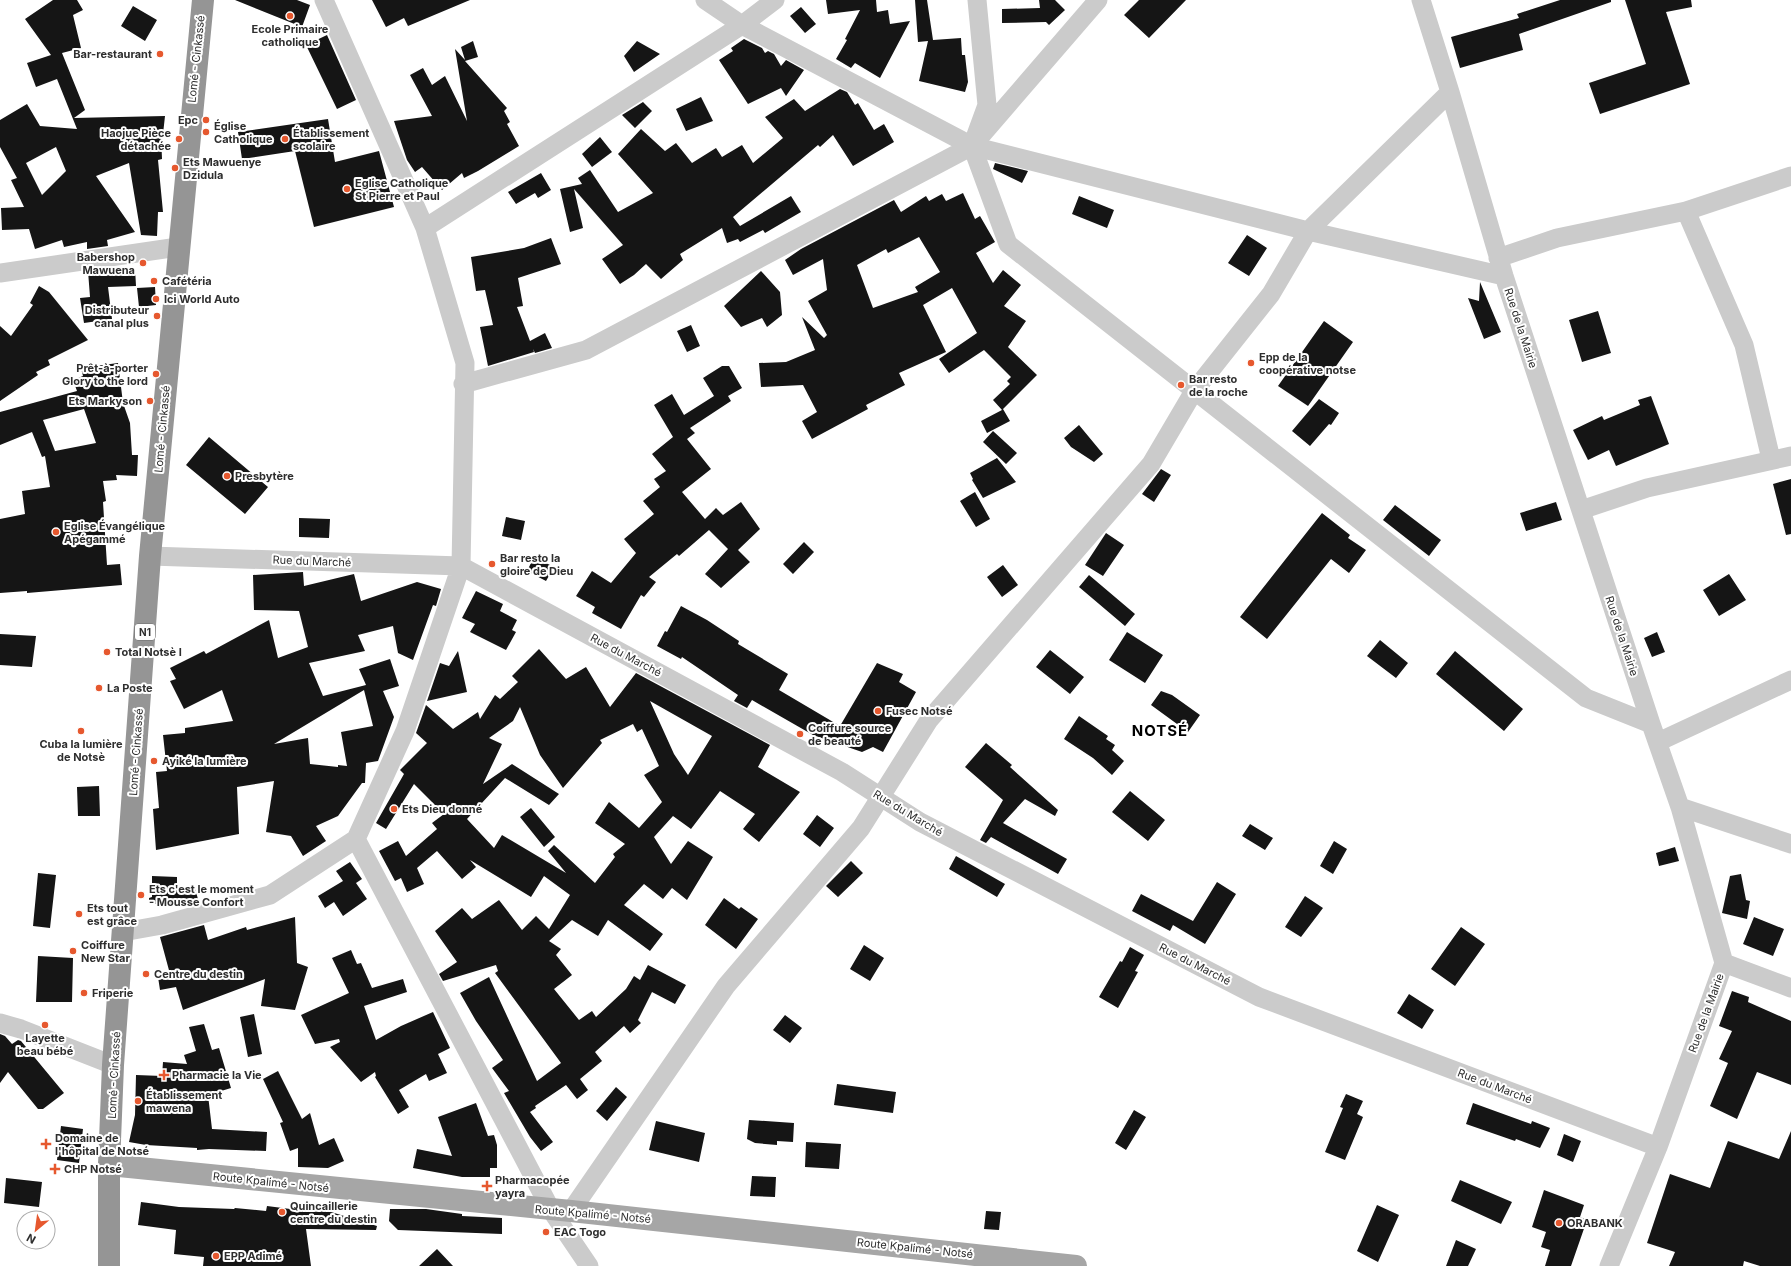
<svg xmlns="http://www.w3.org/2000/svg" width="1791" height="1266" font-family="Inter,sans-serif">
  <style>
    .building { fill: #151515; fill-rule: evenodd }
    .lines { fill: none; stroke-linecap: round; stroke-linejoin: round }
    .minor { stroke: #cbcbcb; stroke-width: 19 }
    .major { stroke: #a6a6a6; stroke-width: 22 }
    .highway { stroke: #959595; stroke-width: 22 }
    .poi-dot { fill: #e6582e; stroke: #fff; stroke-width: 1.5 }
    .labels { text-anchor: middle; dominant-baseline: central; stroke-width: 4; stroke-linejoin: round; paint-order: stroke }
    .shield { fill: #fff; stroke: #6d6d6d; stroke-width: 1 }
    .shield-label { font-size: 10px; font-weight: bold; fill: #2e2e2e }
    .poi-label { font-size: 11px; font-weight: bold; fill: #2e2e2e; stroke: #fff; text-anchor: start }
    .street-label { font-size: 11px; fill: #2e2e2e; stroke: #fff }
    .district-label { font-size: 15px; font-weight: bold; letter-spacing: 1px; fill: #000; stroke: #fff }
  </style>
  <rect width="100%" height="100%" fill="#fff"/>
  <!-- building -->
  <path class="building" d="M53,0H77L83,10L73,15L81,48L62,53L85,110L74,118L165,116L163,134H161L162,159L158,160L163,212H158L157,236L141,235L129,163L96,176L135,232L107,240L108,246L87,249V242L64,247L62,240L35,249L29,229L2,230L1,208L24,207L11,180L17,178L0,147V120L27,104L40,126L77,129L57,79L36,87L27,63L51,55L25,19ZM56,147L66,171L42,195L26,163Z
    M235,0H297L310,5L302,27Z
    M372,0H470L408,26L404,18L386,27Z
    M826,0H876L877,12L888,10L890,24L910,21L880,78L855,63L851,68L836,59L847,40L845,39L860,10L828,14Z
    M915,0H927L933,40L961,38L962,55H965L968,82L965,92L919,81L928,41L918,42Z
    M1039,0H1055L1065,10L1049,25L1046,22L1002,23V9L1040,8Z
    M1139,0H1186L1149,38L1124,15Z
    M1560,0H1611V2L1519,34L1523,50L1460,68L1451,37L1519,18L1517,14Z
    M1625,0H1691L1692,7L1666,12L1690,84L1600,114L1589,83L1646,64Z
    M133,6L157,20L145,41L121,26Z
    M801,7L816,24L805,33L790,16Z
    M327,35L356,100L337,109L306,45Z
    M744,39L762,48L765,53L768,51L774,54L781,66L786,60L804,70L786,96L781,88L748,104L719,60L733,51L731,48Z
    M473,41L478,57L465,61L507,108L504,111L510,122L507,124L519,146L478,171L464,178L462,173L442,190L422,167L415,172L407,160L394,121L432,116L410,75L423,68L432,85L445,76L467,121L455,49L465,60L461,47Z
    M637,41L660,54L634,72L624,56Z
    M840,89L847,92L855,105L858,103L874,130L884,124L894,142L853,166L833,135L820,147L818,145L733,217L740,226L791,196L801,212L765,233L763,230L740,242L738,239L727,243L722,228L680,254L683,260L661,279L646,264L634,275L620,284L602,259L623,245L574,189L583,228L570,232L560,189L582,184L578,178L590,170L618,212L653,193L618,154L641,129L665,151L676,143L692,163L716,148L722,157L742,145L753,163L783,138L765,117L794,99L805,111Z
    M701,97L713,121L686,131L676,109Z
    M643,102L652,111L635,128L622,115Z
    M328,119L335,162L379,151L394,207L314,227L295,151L242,159L238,132Z
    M600,137L612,152L592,167L582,154Z
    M995,163L1028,171L1022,183L993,169Z
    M541,173L551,190L538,198L535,193L516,204L508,192Z
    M963,193L975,219L980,216L995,242L976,253L993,283L1003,270L1021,285L1004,306L1026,321L1008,347L1037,375L1003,409L1010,421L987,433L981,421L1002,410L993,400L1010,384L1007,381L1011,377L984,350L949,373L939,359L977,333L952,288L923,305L946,352L899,373L905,385L866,405L868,409L812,439L802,421L817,412L803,385L761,387L759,363L786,362L815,350L802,317L824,338L827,335L808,301L827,290L823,259L793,275L785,260L801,249L894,200L901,212L926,196L929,201L942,194L946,201ZM919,237L940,272L915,287L918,292L873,308L857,265L886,249L888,253Z
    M1079,196L1114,210L1107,228L1072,214Z
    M1247,235L1267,248L1249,276L1228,263Z
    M551,238L561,264L518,278L523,306L517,307L530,341L545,333L552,348L535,353L533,349L534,352L488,366L480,327L493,325L485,290L476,291L471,257L524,248Z
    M110,268H135L136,286L108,287L112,319L84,323L80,298L90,297L88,271Z
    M761,271L780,292L782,315L767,327L762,318L741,327L724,306Z
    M1480,282L1501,332L1484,339L1468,298L1479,301Z
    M39,286L49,292L88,340L48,360L50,365L36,372L38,375L0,401V326L11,336L33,305L30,303Z
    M155,287L156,305L139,307L137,288Z
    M1598,311L1611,353L1582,362L1569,320Z
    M1324,321L1353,342L1308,406L1278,386Z
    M691,325L700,346L687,352L677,331Z
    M118,363L123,403L130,423L132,455H138L137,476L116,475L117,480L103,481L106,501L103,502L107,565L120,564L122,585L27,593V591L0,593V519L25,514L22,491L50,487L45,456L42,457L32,432L0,445V412L77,391L73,380L83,376L81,368ZM84,409L96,443L55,451L43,420Z
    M722,366H729L742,388L728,396L731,401L690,428L695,433L687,439L711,469L682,492L705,519L716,508L723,515L741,502L760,529L738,550L750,562L721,588L705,574L728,549L709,530L679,556L677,554L649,577L656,582L644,597L641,595L621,629L592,613L595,607L576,596L592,571L611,583L636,553L624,539L654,514L643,501L660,487L654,479L666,471L652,454L673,437L654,405L672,394L684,415L714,396L703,378Z
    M1651,396L1669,444L1616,466L1609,450L1588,460L1573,430L1602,416L1604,420L1640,405L1638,400Z
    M1319,399L1339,413L1331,425L1329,424L1310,446L1292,431Z
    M1079,425L1103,454L1094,462L1071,447L1064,438Z
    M993,431L1017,453L1006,464L983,442Z
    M209,437L268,487L245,514L186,465Z
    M997,458L1016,482L983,498L972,480L973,479L970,473Z
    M1161,469L1171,475L1154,502L1142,494Z
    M1791,479V534L1786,535L1773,484Z
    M975,492L990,519L976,527L960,501Z
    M1556,502L1562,520L1526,531L1520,513Z
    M1395,505L1441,540L1429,556L1383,520Z
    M1322,513L1350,535L1348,538L1366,550L1349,573L1331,559L1267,639L1240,617Z
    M506,517L525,521L521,540L502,536Z
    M299,518L330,519L329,538L299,537Z
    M1106,533L1124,545L1103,576L1085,565Z
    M804,542L814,552L793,574L783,564Z
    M534,557L554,567L546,581L527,571Z
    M1003,565L1018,585L1002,597L987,577Z
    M303,572L304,586L354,574L361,601L417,582L441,589L436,606L433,605L413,660L398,653L393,626L358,635L365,651L309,663L323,696L366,685L359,669L390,659L399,686L383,691L394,717L378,761L366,763L365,783H362L338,816L316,826L326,841L303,856L291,836L266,832L274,781L237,787L239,834L156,850L153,809L159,808L156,772L167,771L163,735L185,733V728L233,721L222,690L184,709L170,681L176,679L170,668L204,651L206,654L269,620L278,658L308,647L299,611L254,610L253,575ZM364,690L373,726L341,732L347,766L338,765V767L310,764L308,738L274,744Z
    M1729,574L1746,600L1719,616L1703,590Z
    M1089,575L1135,614L1125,626L1079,587Z
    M476,591L503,604L500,611L517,620L512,630L516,632L506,650L470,632L475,624L462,618Z
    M681,606L707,620L739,641L738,644L788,674L779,690L840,726L877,663L903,674L899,682L916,692L883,752L873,747L862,752L813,735L752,700L747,708L734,701L738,695L682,657L681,659L657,646L665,631L667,632Z
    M1127,632L1163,655L1145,683L1109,660Z
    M1657,632L1665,652L1652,657L1644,638Z
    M0,634L36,636L32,667L0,665Z
    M1380,640L1408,663L1396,678L1367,656Z
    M539,649L566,679L586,667L610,707L636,673L770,745L758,767L800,792L759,842L743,829L755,814L720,791L691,829L673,816L654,837L671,864L688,841L713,857L687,900L672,888L663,899L644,884L624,905L663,934L650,951L608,920L598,936L572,920L549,941L561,949L556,955L572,975L554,989L579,1020L592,1011L596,1017L626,989L634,976L640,980L648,965L686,985L675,1004L652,992L638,1020L641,1023L630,1033L624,1026L595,1052L602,1061L580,1079L588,1090L577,1099L566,1085L535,1106L536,1108L530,1112L553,1142L541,1151L530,1137L504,1093L509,1091L492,1068L503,1060L476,1021L460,993L489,977L537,1081L561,1063L495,973L498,971L496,965L443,981L439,974L457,962L435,931L462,908L472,919L499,900L522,930L536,916L549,929L570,895L544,876L531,897L470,860L476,867L462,879L437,851L417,868L424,884L407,892L401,878L395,881L379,851L398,841L406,856L437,829L432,823L444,814L414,784L386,829L376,823L404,774L400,770L427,743L416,733L426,705L453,729L478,712L480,719L495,695L500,699L518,682L512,676ZM650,701L712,736L688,775L674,754ZM520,707L540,755L563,788L602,743L600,740L633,724L637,732L642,729L659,766L644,775L662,802L639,828L609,802L595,823L625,844L613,854L615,857L595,883L554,845L548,851L566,873L502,835L494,848L467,819L505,778L549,805L559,794L512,764L483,784L502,744L489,738L513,721Z
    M1050,650L1084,677L1070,694L1036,667Z
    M458,651L467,692L427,701L440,663L449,666Z
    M1455,651L1523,709L1504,731L1436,674Z
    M1161,691L1172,695L1200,715L1188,732L1151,705Z
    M1079,716L1108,736L1106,739L1115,745L1112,750L1124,761L1112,775L1093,758L1064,739Z
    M986,743L1012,765L1010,767L1058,810L1055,816L1025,799L1003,823L1067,859L1058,874L991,837L986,843L980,840L1003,800L965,767Z
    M99,786L100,816H78L77,787Z
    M1130,791L1165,820L1148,841L1112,812Z
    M531,808L555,837L544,847L520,817Z
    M817,815L834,828L820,847L803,834Z
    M1250,824L1273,838L1265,850L1242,836Z
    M1334,841L1347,849L1333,874L1320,866Z
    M1675,847L1679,861L1659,866L1656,853Z
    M956,856L1005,884L997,897L949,869Z
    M851,861L863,873L838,897L826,886Z
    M350,862L362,879L356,883L367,899L343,916L334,902L325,908L318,896L343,881L336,871Z
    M38,873L56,875L50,928L33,926Z
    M1741,874L1746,900L1750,901L1747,919L1722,913L1730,876Z
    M152,876L177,877V892L195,888L199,903L149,904V898L152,897Z
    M1217,882L1236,894L1205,944L1173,925L1170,931L1132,911L1141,894L1193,921Z
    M1305,896L1323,908L1301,937L1285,927Z
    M724,898L739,909L741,907L758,919L736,949L705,925Z
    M295,917L297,963L308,967L295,1010L261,1006L265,979L183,1010L176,987L160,990L158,977L170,974L160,937L204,925L208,940L246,927L247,930Z
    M1754,917L1784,929L1773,956L1743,944Z
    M1461,927L1485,944L1455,986L1431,969Z
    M864,945L884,958L870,981L850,969Z
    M1130,947L1144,955L1135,971L1138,972L1118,1008L1099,997L1120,961L1122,962Z
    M351,950L357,964L361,963L372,988L403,979L407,992L364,1006L376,1040L401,1026L433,1012L450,1048L438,1054L447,1073L429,1081L426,1074L399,1090L409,1107L398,1114L375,1077L376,1076L375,1072L361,1082L330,1047L340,1042L339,1039L315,1044L301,1015L349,993L332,958Z
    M38,956L73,958L72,1002H36Z
    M1732,991L1749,997L1748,1002L1791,1021V1085L1757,1072L1737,1119L1710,1106L1728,1063L1719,1059L1732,1031L1719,1026Z
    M1409,994L1434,1010L1422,1029L1397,1013Z
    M254,1014L262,1054L248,1057L240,1017Z
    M785,1015L802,1028L790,1043L773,1030Z
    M204,1024L212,1050L219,1048L231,1088L208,1095L212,1129L267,1132L266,1151L209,1149L197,1150V1148L146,1145L129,1142L135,1115L136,1075L162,1076L163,1062L187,1064L184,1055L196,1051L189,1027Z
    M0,1034L5,1036L12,1044L18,1040L21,1041L64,1093L43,1109H38L8,1072L0,1083Z
    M278,1071L302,1119L310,1113L319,1145L334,1138L344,1161L328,1168L298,1167V1148L290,1151L280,1123L283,1122L263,1079Z
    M837,1084L896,1092L893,1113L834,1105Z
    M616,1087L627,1097L607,1121L596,1111Z
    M1346,1094L1363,1101L1357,1114L1363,1117L1345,1160L1325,1152L1343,1108L1340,1107Z
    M476,1103L488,1136L494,1135L497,1145V1168H490V1177H462L413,1168L417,1149L452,1156L438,1117Z
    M1473,1103L1531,1124L1532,1121L1550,1128L1540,1148L1516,1139L1515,1141L1466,1124Z
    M1134,1110L1146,1117L1126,1150L1115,1143Z
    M749,1120L794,1123L793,1142L777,1141V1145L755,1143L747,1139Z
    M656,1121L705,1133L699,1162L649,1150Z
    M61,1126L83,1129L79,1163L57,1160Z
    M1791,1131V1266H1760L1744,1261L1743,1266H1669L1675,1252L1647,1243L1670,1174L1710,1188L1728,1141L1779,1159Z
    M1564,1134L1581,1141L1573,1162L1557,1155Z
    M806,1142L841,1144L839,1169L805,1167Z
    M752,1176L776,1177L775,1197L750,1196Z
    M6,1178L42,1182L39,1207L4,1203Z
    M1460,1180L1512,1202L1501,1224L1451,1201Z
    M1544,1190L1584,1205L1580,1217L1587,1220L1571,1266H1545L1550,1250L1541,1247L1546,1232L1532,1227Z
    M141,1202L179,1207L234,1209L235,1208L266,1211L267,1206L306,1211V1207L331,1208V1212L377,1226L376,1230L306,1229L311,1266H203L204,1257L174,1254L176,1230L138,1225Z
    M1377,1205L1399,1215L1378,1262L1357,1251Z
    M390,1209H426L462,1214V1216L502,1218V1234L398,1230L389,1221Z
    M986,1211L1001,1212L999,1230L984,1229Z
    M1456,1240L1476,1249L1468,1266H1446Z
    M437,1249L453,1266H419Z"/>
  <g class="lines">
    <!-- minor -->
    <path class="minor" d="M705,0L742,25L972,146L1308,231L1504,276
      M977,0L987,105L972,146L1008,244L1586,698L1651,724
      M1421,0L1450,92L1504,276L1651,724L1680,807L1724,963L1658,1147L1609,1266
      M1686,211L1744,345L1771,459
      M425,228L742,25L775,0
      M1498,258L1557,238L1686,211L1791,176
      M0,273L178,247
      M463,384L586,350L972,146L1098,0
      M1581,510L1647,488L1791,456
      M150,556L461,566L842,772L920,822L1259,997L1658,1147
      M1658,742L1791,680
      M1680,807L1791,844
      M356,839L551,1210L589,1266
      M123,932L162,925L270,895L356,839L405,731L461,566L465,363L425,228L324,0
      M1724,963L1791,988
      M0,1023L21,1029L113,1065
      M571,1211L726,986L861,828L929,720L1151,464L1194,391L1271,294L1308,231L1450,92"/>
    <!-- major -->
    <path class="major" d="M109,1165L571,1211L1076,1266"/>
    <!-- highway -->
    <path class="highway" d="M109,1266V1165L113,1065L150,556L203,0"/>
  </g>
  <!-- markers -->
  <g class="poi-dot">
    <circle cx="290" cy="16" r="4"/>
    <circle cx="160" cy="54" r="4"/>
    <circle cx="206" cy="120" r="4"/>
    <circle cx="206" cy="132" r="4"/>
    <circle cx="179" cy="139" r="4"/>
    <circle cx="285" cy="139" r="4"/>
    <circle cx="175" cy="168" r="4"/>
    <circle cx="347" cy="189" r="4"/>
    <circle cx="143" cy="263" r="4"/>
    <circle cx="154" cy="281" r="4"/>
    <circle cx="156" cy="299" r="4"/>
    <circle cx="157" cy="316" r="4"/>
    <circle cx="1251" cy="363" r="4"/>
    <circle cx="156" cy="374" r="4"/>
    <circle cx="1181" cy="385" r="4"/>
    <circle cx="150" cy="401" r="4"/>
    <circle cx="227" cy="476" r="4"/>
    <circle cx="56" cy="532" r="4"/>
    <circle cx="492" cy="564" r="4"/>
    <circle cx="107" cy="652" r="4"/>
    <circle cx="99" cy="688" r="4"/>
    <circle cx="878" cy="711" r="4"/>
    <circle cx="81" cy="731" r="4"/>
    <circle cx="800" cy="734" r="4"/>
    <circle cx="154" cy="761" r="4"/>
    <circle cx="394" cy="809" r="4"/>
    <circle cx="141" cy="895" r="4"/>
    <circle cx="79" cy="914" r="4"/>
    <circle cx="73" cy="951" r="4"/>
    <circle cx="146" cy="974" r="4"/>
    <circle cx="84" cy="993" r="4"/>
    <circle cx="45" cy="1025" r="4"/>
    <path d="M162 1069h4v4h4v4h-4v4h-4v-4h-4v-4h4z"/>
    <circle cx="138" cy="1101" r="4"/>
    <path d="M44 1138h4v4h4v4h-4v4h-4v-4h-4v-4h4z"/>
    <path d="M53 1163h4v4h4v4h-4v4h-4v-4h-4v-4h4z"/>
    <path d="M485 1180h4v4h4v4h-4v4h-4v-4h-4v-4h4z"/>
    <circle cx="282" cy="1212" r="4"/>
    <circle cx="1559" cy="1223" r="4"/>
    <circle cx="546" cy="1232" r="4"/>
    <circle cx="216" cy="1256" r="4"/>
  </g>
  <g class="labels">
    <!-- shield labels -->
    <rect class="shield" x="135" y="624" width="20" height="16" rx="3"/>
    <g class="shield-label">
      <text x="145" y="632">N1</text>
    </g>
    <!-- poi labels -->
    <g class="poi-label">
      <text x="290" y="29" text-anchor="middle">Ecole Primaire<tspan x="290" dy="13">catholique</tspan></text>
      <text x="152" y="54" text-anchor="end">Bar-restaurant</text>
      <text x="198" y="120" text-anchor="end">Epc</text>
      <text x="214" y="126">Église<tspan x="214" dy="13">Catholique</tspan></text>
      <text x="171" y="133" text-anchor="end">Haojue Pièce<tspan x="171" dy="13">détachée</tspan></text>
      <text x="293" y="133">Établissement<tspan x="293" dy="13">scolaire</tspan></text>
      <text x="183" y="162">Ets Mawuenye<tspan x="183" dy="13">Dzidula</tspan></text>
      <text x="355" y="183">Eglise Catholique<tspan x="355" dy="13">St Pierre et Paul</tspan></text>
      <text x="135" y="257" text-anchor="end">Babershop<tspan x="135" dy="13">Mawuena</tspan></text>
      <text x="162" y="281">Cafétéria</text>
      <text x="164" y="299">Ici World Auto</text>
      <text x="149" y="310" text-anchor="end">Distributeur<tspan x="149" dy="13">canal plus</tspan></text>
      <text x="1259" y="357">Epp de la<tspan x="1259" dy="13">coopérative notse</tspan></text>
      <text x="148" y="368" text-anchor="end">Prêt-à-porter<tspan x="148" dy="13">Glory to the lord</tspan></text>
      <text x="1189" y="379">Bar resto<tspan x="1189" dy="13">de la roche</tspan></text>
      <text x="142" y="401" text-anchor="end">Ets Markyson</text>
      <text x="235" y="476">Presbytère</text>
      <text x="64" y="526">Eglise Évangélique<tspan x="64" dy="13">Apégammé</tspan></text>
      <text x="500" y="558">Bar resto la<tspan x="500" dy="13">gloire de Dieu</tspan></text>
      <text x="115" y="652">Total Notsè I</text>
      <text x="107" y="688">La Poste</text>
      <text x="886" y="711">Fusec Notsé</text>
      <text x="808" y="728">Coiffure source<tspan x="808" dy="13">de beauté</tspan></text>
      <text x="81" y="744" text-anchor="middle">Cuba la lumière<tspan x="81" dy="13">de Notsè</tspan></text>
      <text x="162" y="761">Ayiké la lumière</text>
      <text x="402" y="809">Ets Dieu donné</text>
      <text x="149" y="889">Ets c'est le moment<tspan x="149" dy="13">- Mousse Confort</tspan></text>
      <text x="87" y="908">Ets tout<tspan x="87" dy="13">est grâce</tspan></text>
      <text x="81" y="945">Coiffure<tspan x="81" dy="13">New Star</tspan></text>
      <text x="154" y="974">Centre du destin</text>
      <text x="92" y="993">Friperie</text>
      <text x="45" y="1038" text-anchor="middle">Layette<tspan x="45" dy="13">beau bébé</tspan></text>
      <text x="172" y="1075">Pharmacie la Vie</text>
      <text x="146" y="1095">Établissement<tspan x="146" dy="13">mawena</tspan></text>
      <text x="55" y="1138">Domaine de<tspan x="55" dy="13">l'hôpital de Notsé</tspan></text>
      <text x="64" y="1169">CHP Notsé</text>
      <text x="495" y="1180">Pharmacopée<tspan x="495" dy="13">yayra</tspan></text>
      <text x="290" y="1206">Quincaillerie<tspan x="290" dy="13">centre du destin</tspan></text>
      <text x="1567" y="1223">ORABANK</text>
      <text x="554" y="1232">EAC Togo</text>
      <text x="224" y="1256">EPP Adimé</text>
    </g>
    <!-- street labels -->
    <g class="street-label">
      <text transform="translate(196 59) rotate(-84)">Lomé - Cinkassé</text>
      <text transform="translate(1521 328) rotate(72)">Rue de la Mairie</text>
      <text transform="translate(162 429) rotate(-85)">Lomé - Cinkassé</text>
      <text transform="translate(312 561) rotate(2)">Rue du Marché</text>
      <text transform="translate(1622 636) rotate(72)">Rue de la Mairie</text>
      <text transform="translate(626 655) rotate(28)">Rue du Marché</text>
      <text transform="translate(136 752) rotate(-86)">Lomé - Cinkassé</text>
      <text transform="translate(908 813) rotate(31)">Rue du Marché</text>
      <text transform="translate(1195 964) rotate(27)">Rue du Marché</text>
      <text transform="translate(1706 1013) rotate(-70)">Rue de la Mairie</text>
      <text transform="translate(114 1075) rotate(-87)">Lomé - Cinkassé</text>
      <text transform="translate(1495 1086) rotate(21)">Rue du Marché</text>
      <text transform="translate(271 1182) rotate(6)">Route Kpalimé - Notsé</text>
      <text transform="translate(593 1214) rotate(5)">Route Kpalimé - Notsé</text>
      <text transform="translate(915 1248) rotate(6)">Route Kpalimé - Notsé</text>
    </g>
    <!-- district labels -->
    <g class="district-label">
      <text x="1160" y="730">NOTSÉ</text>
    </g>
  </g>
  <!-- north arrow -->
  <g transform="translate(36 1230) rotate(209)"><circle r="19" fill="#ffffff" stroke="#ababab"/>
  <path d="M0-3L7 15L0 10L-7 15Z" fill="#e6582e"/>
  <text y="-6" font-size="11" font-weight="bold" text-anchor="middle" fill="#2e2e2e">N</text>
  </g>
</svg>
